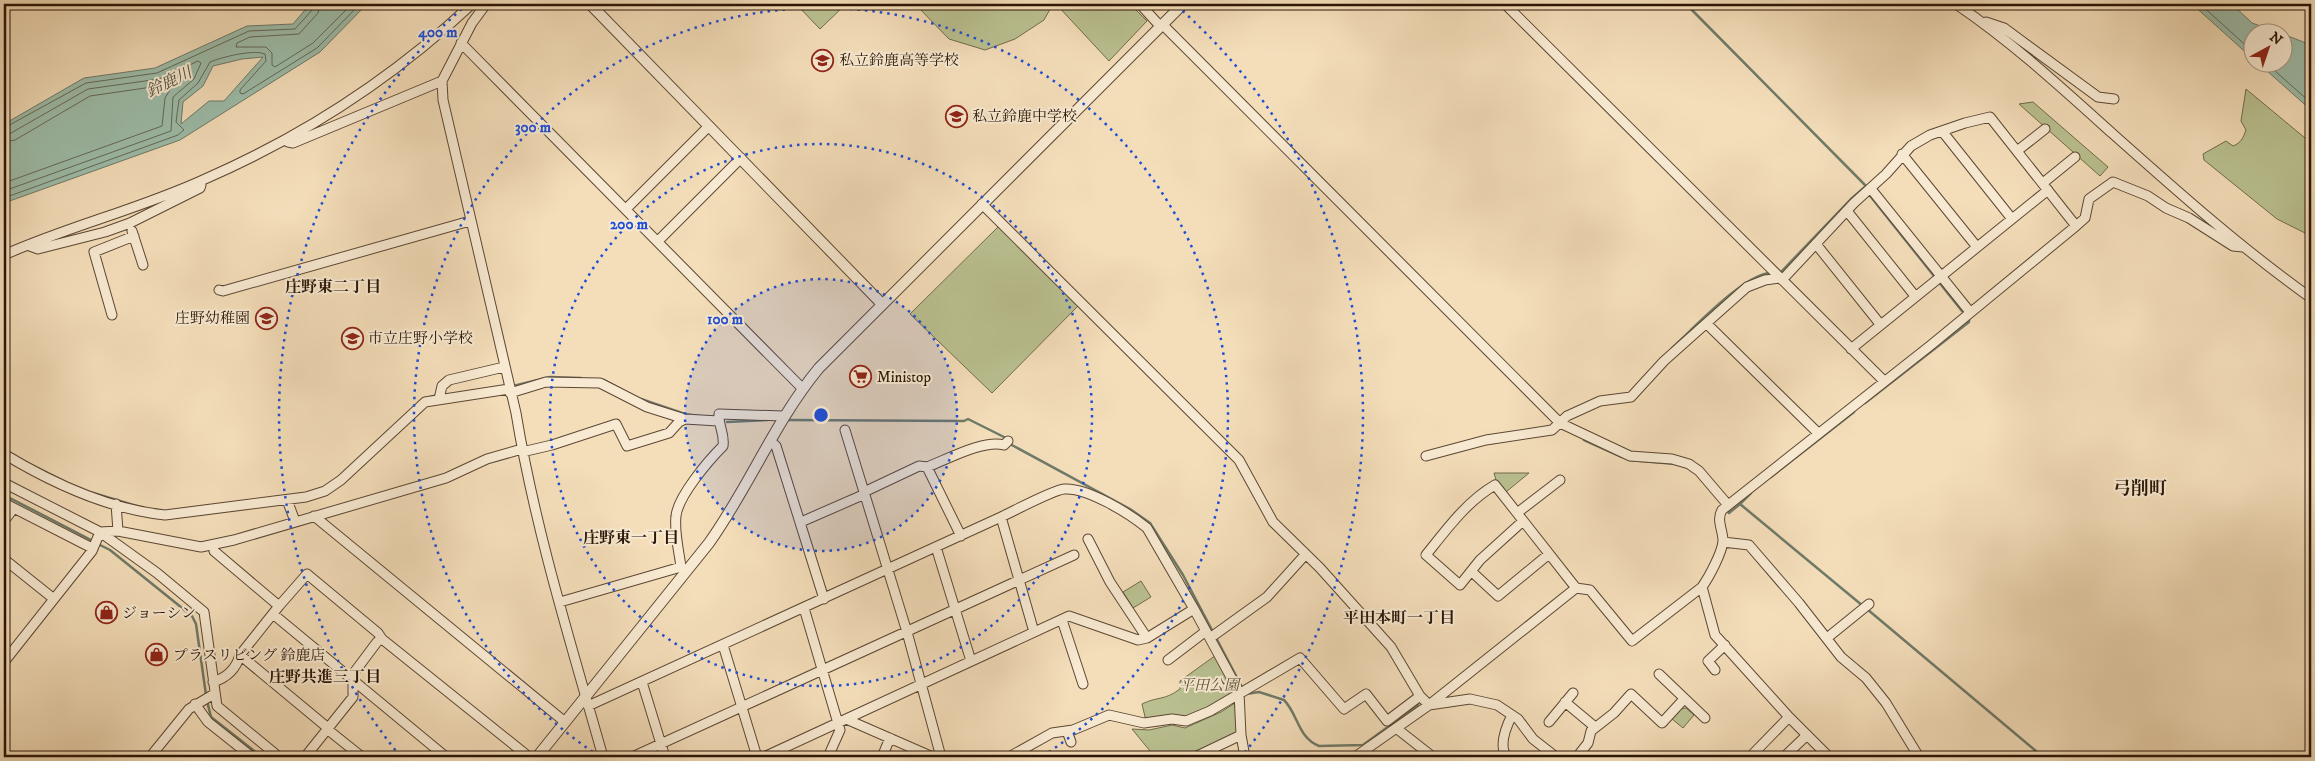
<svg xmlns="http://www.w3.org/2000/svg" width="2315" height="761" font-family="'IM FELL DW Pica','Noto Serif JP',serif">
  <style>
    .green { fill: #bac191; stroke: #726b4c }
    .water { fill: #9dbdaa; stroke: #6f7a69; fill-rule: evenodd }
    .lines { fill: none; stroke-linecap: round; stroke-linejoin: round }
    .shore { stroke: #646958; stroke-width: 1 }
    .stream { stroke: #6f7a69; stroke-width: 2.5 }
    .minor-casing { stroke: #5c4734; stroke-width: 11 }
    .tertiary-casing { stroke: #5c4734; stroke-width: 12 }
    .minor { stroke: #f8ead2; stroke-width: 9 }
    .tertiary { stroke: #f8ead2; stroke-width: 10 }
    .ring { fill: none; stroke: #1d4ed8; stroke-width: 2.5; stroke-dasharray: 2.5 5 }
    .labels { text-anchor: middle; dominant-baseline: central; stroke-width: 4; stroke-linejoin: round; paint-order: stroke }
    .poi-label { font-size: 15px; fill: #2a1507; stroke: #f8ead2; text-anchor: start }
    .park-label { font-size: 15px; font-style: italic; fill: #5c5137; stroke: #f8ead2 }
    .water-label { font-size: 16px; font-style: italic; fill: #525040; stroke: #f8ead2 }
    .neighbourhood-label { font-size: 16px; font-weight: bold; fill: #2a1507; stroke: #f8ead2 }
    .quarter-label { font-size: 18px; font-weight: bold; fill: #2a1507; stroke: #f8ead2 }
    .centre { fill: #1d4ed8; stroke: #f8ead2; stroke-width: 2.5 }
    .ring-label { font-size: 15px; text-anchor: middle; font-weight: bold; fill: #1d4ed8; stroke: #f8ead2; stroke-width: 4; stroke-linejoin: round; paint-order: stroke }
  </style>
  <rect width="100%" height="100%" fill="#f4deba"/>
  <filter id="stains"><feTurbulence type="fractalNoise" baseFrequency=".004" numOctaves="4"/><feColorMatrix values="0 0 0 0 .2 0 0 0 0 .09 0 0 0 0 .02 0 0 0 .5 -.17"/></filter>
  <radialGradient id="worn" r=".72"><stop offset=".6" stop-color="#630" stop-opacity="0"/><stop offset="1" stop-color="#630" stop-opacity=".3"/></radialGradient>
  <!-- green -->
  <path class="green" d="M796,4H846L820,29Z
    M915,4H1053L1044,20L1015,39L985,50L949,39Z
    M1056,4H1130L1147,21L1109,61Z
    M2246,89L2311,143V236L2277,219L2204,160L2203,154L2226,141L2233,146C2241,143 2243,138 2246,130L2241,121Z
    M2033,102L2108,167L2100,176L2019,104Z
    M999,226L1078,306L992,393L910,314Z
    M1494,473H1529L1506,492L1496,480Z
    M1141,581L1151,597L1133,608L1123,592Z
    M1216,655L1235,689C1230,700 1197,716 1185,719C1173,721 1159,720 1146,721L1142,704C1158,696 1164,701 1180,689V681Z
    M1235,703L1237,732L1189,757H1155L1132,729L1149,730L1172,725L1185,728L1221,712Z
    M1686,708L1694,715L1683,728L1672,719L1680,709Z"/>
  <!-- water -->
  <path class="water" d="M310,4H367L320,52L180,140L4,203V127L6,123L84,78L155,68L247,26L293,24ZM263,57L224,101H209L181,124L183,102L203,86L213,66L242,59Z
    M2192,4H2232L2252,23L2277,32H2252V58Z
    M2283,34L2311,45V110L2258,63L2282,62Z"/>
  <g class="lines">
    <!-- shore -->
    <path class="shore" d="M320,4L318,13L299,34L250,37L237,43L236,47H266L272,53V65L275,67L313,43L352,4
      M2200,4L2252,51
      M2265,62L2311,103
      M4,128L86,83L157,73L249,31L295,29L313,9L314,4
      M4,135L11,133L88,89L159,79L198,61L201,63L194,79L173,97L171,131L4,191
      M4,142L15,140L90,96L159,86L172,81L174,83L165,98L162,126L4,183
      M4,198L178,135L184,130L176,122L179,100L198,83L210,62C222,57 254,49 265,54L266,61L240,90V93L243,94L317,48L360,4"/>
    <!-- stream -->
    <path class="stream" d="M1686,4L1866,186L1851,199L1781,272
      M1871,197L1962,311
      M1672,348C1693,329 1743,275 1770,273
      M604,380L619,388
      M513,386L550,377L581,378
      M426,398L438,395
      M641,399L685,414L698,416
      M1865,403L1969,322V317
      M786,420L964,421L968,419L1004,437L1006,440
      M727,422L768,420
      M1584,440L1622,457
      M1010,444L1130,509L1150,523L1183,575L1243,689
      M20,459L64,481
      M1629,460L1676,464
      M1771,477L1854,412
      M90,492L140,507
      M4,495L93,541
      M1741,503L1751,493
      M1727,510L1729,513L1740,504L1863,606
      M98,544L110,550L192,616L196,624L206,695
      M1867,609L2043,757
      M1246,694L1259,692L1284,700C1298,714 1298,738 1319,746L1363,745L1418,705
      M207,701L211,717L262,757"/>
    <defs>
      <path id="minor" d="M486,4L472,23L442,81L443,100L516,413C535,529 571,644 603,757
        M1140,4L1160,26
        M1505,4L1884,381
        M1956,4C2012,42 2062,88 2113,134C2177,191 2241,248 2311,298
        M1986,22L2004,28L2098,97L2114,99
        M1163,25L1560,423L1630,456L1672,459L1689,464L1699,471L1728,505
        M461,43L802,388
        M1942,131L2012,219
        M288,142L293,143L442,81
        M2017,151L2045,129
        M1902,154L1977,247
        M2043,183L2075,157
        M1871,189L1970,312
        M982,204L1239,460L1273,522L1320,568L1391,647L1420,696L1429,705
        M626,209L709,126
        M1847,211L1915,296
        M132,231L143,265
        M658,241L741,158
        M1816,244L1880,324
        M30,246L38,249L105,232L130,223L200,188L201,185
        M4,255C69,226 140,209 205,179C306,135 392,79 472,4
        M1782,280L1854,203L1886,174L1911,146L1930,135L1965,123L1990,117L2076,226
        M219,290L223,291L470,221
        M112,315L94,252L134,236
        M1707,324L1818,433
        M1851,349L2048,190
        M510,393L546,382L600,383L647,407L685,419L718,421
        M439,399L442,386L449,380L504,367
        M845,430L907,632L941,757
        M770,441L776,446L824,599
        M522,452L552,445L616,424L627,446L669,433L679,422L685,419
        M4,454C52,483 108,509 165,515L306,497L325,491L341,480L425,402L509,389
        M1426,456L1486,440L1552,430L1567,416L1600,401L1631,397L1664,361L1747,287L1765,280L1780,278
        M927,467C946,460 984,439 1004,445L1008,441
        M4,483L100,532L157,573L204,612L217,706L279,757
        M864,492L919,466L927,467L961,536
        M287,500L295,521
        M4,503L92,548
        M116,504L118,531
        M1517,513L1560,480
        M314,516L565,722
        M1001,517C1014,511 1053,490 1064,489C1087,487 1130,514 1147,528L1194,609
        M4,521L14,508
        M1523,521L1480,560L1460,585L1426,555C1446,530 1467,501 1495,485L1576,588
        M801,522L865,494
        M100,532L118,531L201,547L234,540L446,478L487,459L522,449
        M1088,539L1110,582L1147,638
        M1723,542L1749,545L1799,603L1841,657L1866,678L1886,703L1919,757
        M936,547L971,661
        M4,559L54,599
        M681,567C679,551 674,532 676,516C678,496 709,460 723,446C725,434 718,425 719,414L783,416
        M1471,571L1498,596L1549,554
        M1702,587L1715,635L1789,717L1829,757
        M560,602L681,567L684,569
        M279,606L307,574L378,633L382,639L377,642L350,678
        M804,608L840,730L828,757
        M273,614L446,757
        M1062,620L1083,684
        M1210,638L1267,597L1305,555
        M1827,638L1869,604
        M382,639L529,757
        M723,645L757,757
        M240,655L328,728
        M1168,660L1206,631
        M4,662L92,551L100,532
        M1715,670L1708,661L1725,645
        M1659,674L1705,718
        M213,682C226,678 236,669 240,655L279,606L214,551
        M642,682L665,757
        M1565,702L1595,727
        M195,704L208,722L252,757
        M1429,705L1470,699L1497,705L1518,719L1533,739L1556,757
        M588,706L1001,517L1034,632
        M846,719L933,757
        M1549,722L1573,693
        M1396,728L1433,757
        M327,729L362,757
        M1067,731L1071,742
        M830,753L840,757
        M150,757L189,709L214,694
        M305,757L353,697V681
        M632,757L1074,555
        M764,757L1069,616L1138,640L1147,638L1194,609L1239,692L1241,735L1245,757
        M882,757L890,738
        M1009,757L1052,733L1073,730L1109,715L1144,723L1172,719L1186,721L1210,711L1300,658L1344,709L1366,694L1387,721L1420,696
        M1195,757L1241,735
        M1355,757L1429,705L1576,588L1590,590L1632,641L1702,587C1709,577 1722,553 1723,541C1723,530 1716,520 1722,510L1931,345L2076,226L2085,218L2089,199L2113,182L2148,196L2166,208L2189,218L2233,246L2243,247
        M1507,757C1498,746 1506,727 1512,715
        M1577,757L1588,743L1591,731L1614,713L1631,694L1662,723L1684,699
        M1750,757L1789,717
        M1784,757L1807,735"/>
      <path id="tertiary" d="M590,4L882,304
        M537,757L709,543C749,487 775,421 819,368L1183,4"/>
    </defs>
    <!-- minor casing -->
    <use href="#minor" class="minor-casing"/>
    <!-- tertiary casing -->
    <use href="#tertiary" class="tertiary-casing"/>
    <!-- minor -->
    <use href="#minor" class="minor"/>
    <!-- tertiary -->
    <use href="#tertiary" class="tertiary"/>
  </g>
  <!-- distance rings -->
  <circle cx="821" cy="415" r="136" fill="#1d4ed8" fill-opacity=".12"/>
  <g class="ring">
    <circle cx="821" cy="415" r="136"/>
    <circle cx="821" cy="415" r="271"/>
    <path d="M599 756A407 407 0 1 1 1043 756"/>
    <path d="M400 756A542 542 0 0 1 465 6M1177 6A542 542 0 0 1 1242 756"/>
  </g>
  <!-- icons -->
  <defs>
    <symbol id="school-ring" viewBox="-11 -11 22 22"><circle r="9.5" fill="#f8ead2" stroke="#8f2418" stroke-width="1.5"/><path d="M0-5L7-2L0 1L-7-2ZM-4 1L0 2.5L4 1V4Q0 6-4 4Z" fill="#8f2418"/></symbol>
    <symbol id="supermarket-ring" viewBox="-11 -11 22 22"><circle r="9.5" fill="#f8ead2" stroke="#8f2418" stroke-width="1.5"/><path d="M-6-5.5h2.5l.6 2H6L4.5 2H-2.5L-4.4-4H-6ZM-1.5 3.2a1.3 1.3 0 1 0 .1 0ZM3 3.2a1.3 1.3 0 1 0 .1 0Z" fill="#8f2418"/></symbol>
    <symbol id="shop-ring" viewBox="-11 -11 22 22"><circle r="9.5" fill="#f8ead2" stroke="#8f2418" stroke-width="1.5"/><path d="M-5-2.5h2.3a2.7 3.5 0 0 1 5.4 0H5L5.5 6h-11ZM-1.5-2.5h3a1.5 2.3 0 0 0-3 0Z" fill="#8f2418"/></symbol>
  </defs>
  <g fill-rule="evenodd">
    <use href="#school-ring" x="810" y="48" width="25" height="25"/>
    <use href="#school-ring" x="944" y="104" width="25" height="25"/>
    <use href="#school-ring" x="254" y="306" width="25" height="25"/>
    <use href="#school-ring" x="340" y="326" width="25" height="25"/>
    <use href="#supermarket-ring" x="848" y="364" width="25" height="25"/>
    <use href="#shop-ring" x="94" y="600" width="25" height="25"/>
    <use href="#shop-ring" x="144" y="642" width="25" height="25"/>
  </g>
  <g class="labels">
    <!-- poi labels -->
    <g class="poi-label">
      <text x="839" y="60">私立鈴鹿高等学校</text>
      <text x="972" y="116">私立鈴鹿中学校</text>
      <text x="250" y="318" text-anchor="end">庄野幼稚園</text>
      <text x="368" y="338">市立庄野小学校</text>
      <text x="877" y="377">Ministop</text>
      <text x="122" y="613">ジョーシン</text>
      <text x="173" y="655">プラスリビング 鈴鹿店</text>
    </g>
    <!-- park labels -->
    <g class="park-label">
      <text x="1209" y="685">平田公園</text>
    </g>
    <!-- water labels -->
    <g class="water-label">
      <text transform="translate(169 82) rotate(-26)">鈴鹿川</text>
    </g>
    <!-- neighbourhood labels -->
    <g class="neighbourhood-label">
      <text x="333" y="287">庄野東二丁目</text>
      <text x="631" y="538">庄野東一丁目</text>
      <text x="1399" y="618">平田本町一丁目</text>
      <text x="325" y="677">庄野共進三丁目</text>
    </g>
    <!-- quarter labels -->
    <g class="quarter-label">
      <text x="2140" y="489">弓削町</text>
    </g>
  </g>
  <circle cx="821" cy="415" r="8" class="centre"/>
  <g class="ring-label">
    <text x="438" y="37">400 m</text>
    <text x="533" y="132">300 m</text>
    <text x="629" y="229">200 m</text>
    <text x="725" y="324">100 m</text>
  </g>
  <!-- margin -->
  <rect width="2315" height="761" fill="none" stroke="#f4deba" stroke-width="20"/>
  <rect x="5" y="5" width="2305" height="751" fill="none" stroke="#2a1507" stroke-width="2.5"/>
  <rect x="10" y="10" width="2295" height="741" fill="none" stroke="#2a1507"/>
  <!-- north arrow -->
  <g transform="translate(2268 48) rotate(40)"><circle r="24" fill="#f8ead2" stroke="#a69581"/>
  <path d="M0-4L9 19L0 12L-9 19Z" fill="#8f2418"/>
  <text y="-8" font-size="14" font-weight="bold" text-anchor="middle" fill="#2a1507">N</text>
  </g>
  <rect width="100%" height="100%" filter="url(#stains)"/>
  <rect width="100%" height="100%" fill="url(#worn)"/>
</svg>
